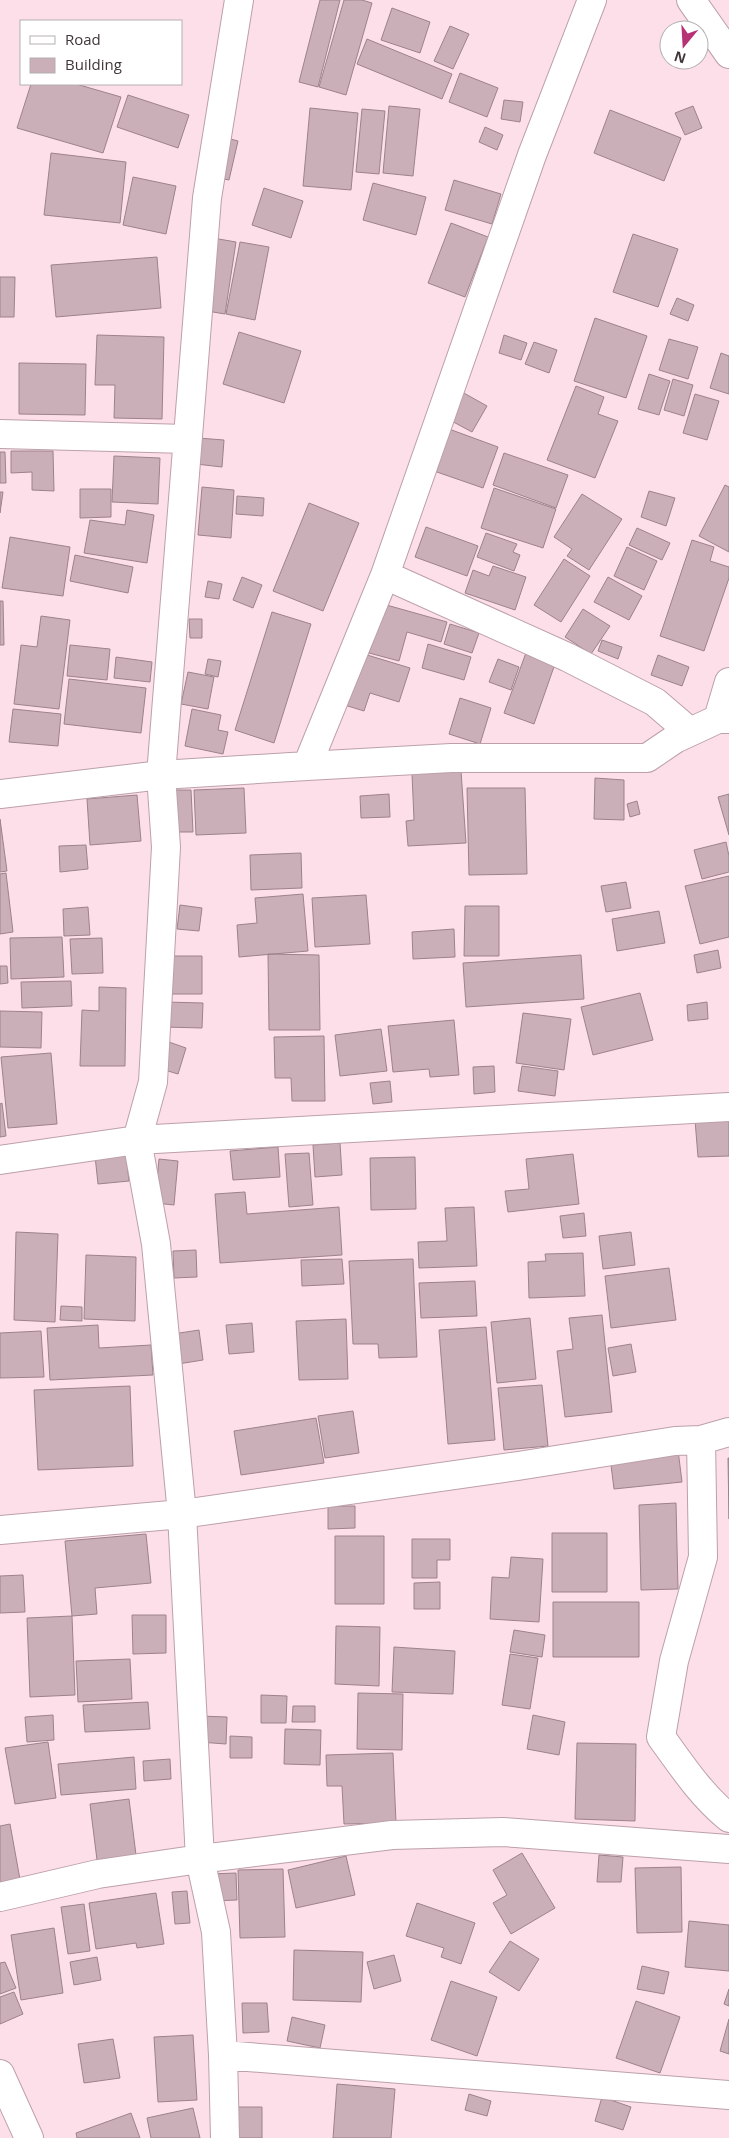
<svg xmlns="http://www.w3.org/2000/svg" width="729" height="2138" font-family="'Open Sans',sans-serif">
  <style>
    .building { fill: #caaeb8; stroke: #9d828c }
    .lines { fill: none; stroke-linecap: round; stroke-linejoin: round }
    .minor-casing { stroke: #bca0aa; stroke-width: 30 }
    .minor { stroke: #fff; stroke-width: 28 }
  </style>
  <rect width="100%" height="100%" fill="#fddfea"/>
  <!-- building -->
  <path class="building" d="M320,0H340L318,87L299,82Z
    M344,0H362L372,3L346,95L319,87Z
    M392,8L430,22L420,53L381,40Z
    M450,26L469,34L453,69L434,61Z
    M367,39L452,74L442,99L357,64Z
    M460,73L498,88L487,117L449,102Z
    M31,84H76L121,97L103,153L17,128Z
    M128,95L189,115L178,148L117,127Z
    M504,100L523,102L520,122L501,119Z
    M389,106L420,109L413,176L383,173Z
    M693,106L702,128L685,135L675,113Z
    M310,108L358,113L351,190L303,186Z
    M362,109L385,111L379,174L356,172Z
    M610,110L681,138L664,181L594,153Z
    M485,127L503,135L497,150L479,142Z
    M219,136L238,141L229,180L209,176Z
    M51,153L126,162L120,223L44,215Z
    M133,177L176,186L166,234L123,225Z
    M454,180L501,194L492,224L445,210Z
    M373,183L426,197L416,235L363,220Z
    M264,188L303,201L291,238L252,225Z
    M451,223L488,237L465,297L428,283Z
    M633,234L678,249L658,307L613,292Z
    M213,238L236,242L225,314L201,310Z
    M240,242L269,247L255,320L226,314Z
    M157,257L161,308L56,317L51,265Z
    M0,277H15L14,317H0Z
    M677,298L694,305L688,321L670,314Z
    M595,318L647,336L626,398L574,381Z
    M239,332L301,351L284,403L223,384Z
    M97,335L164,337L162,419L114,418L115,385H95Z
    M504,335L527,343L521,360L499,353Z
    M669,339L698,347L688,379L659,370Z
    M534,342L557,350L549,373L525,364Z
    M721,353L729,356V394L710,388Z
    M19,363L86,364L85,415L19,414Z
    M649,374L670,381L659,415L638,409Z
    M673,379L693,385L684,416L664,410Z
    M576,386L604,397L598,414L618,421L595,478L547,460Z
    M462,392L487,406L472,432L446,418Z
    M695,394L719,401L707,440L683,433Z
    M449,429L498,447L483,488L434,471Z
    M198,438L224,440L222,467L196,464Z
    M11,451H53L54,491L32,490V472L11,473Z
    M0,452H5L6,483H0Z
    M504,453L568,475L556,508L493,485Z
    M114,456L160,458L158,504L112,502Z
    M725,485L729,487V552L699,536Z
    M202,487L234,490L231,538L198,535Z
    M494,488L556,509L543,548L481,528Z
    M80,489H111V517L80,518Z
    M649,491L675,498L666,526L641,517Z
    M0,492H3L0,513Z
    M582,494L622,519L589,570L567,556L572,549L554,537Z
    M237,496L264,498L263,516L236,514Z
    M309,503L359,523L323,611L273,591Z
    M127,510L154,515L147,563L84,553L90,520L125,525Z
    M426,527L478,546L467,576L415,557Z
    M637,528L670,543L662,560L629,545Z
    M486,533L517,544L513,552L520,555L514,571L477,557Z
    M10,537L70,547L63,596L2,588Z
    M692,540L714,547L710,561L729,567V578L704,651L660,636Z
    M627,547L657,561L644,590L614,576Z
    M75,555L133,567L128,593L70,581Z
    M564,559L590,576L561,622L534,605Z
    M493,566L526,577L515,610L465,593L473,570L489,576Z
    M242,577L262,585L253,608L233,600Z
    M608,577L642,596L629,620L594,602Z
    M208,581L222,584L219,599L205,597Z
    M0,601H3L4,645H0Z
    M383,604L447,622L441,642L407,632L399,661L369,653Z
    M583,609L610,626L591,654L565,637Z
    M272,612L311,624L274,743L235,730Z
    M41,616L70,620L59,709L14,704L21,645L37,647Z
    M189,619H202V638H190Z
    M450,624L479,633L472,653L444,644Z
    M602,640L622,647L618,659L598,651Z
    M428,644L471,657L464,680L422,668Z
    M70,645L110,649L107,680L67,676Z
    M527,650L556,661L534,724L504,713Z
    M354,651L410,668L399,702L370,693L364,711L338,703Z
    M658,655L689,667L682,686L651,675Z
    M116,657L152,662L150,682L114,678Z
    M208,659L221,661L218,677L205,674Z
    M498,659L519,667L511,690L489,682Z
    M188,672L214,677L208,709L181,704Z
    M69,679L146,688L141,733L64,724Z
    M460,698L491,708L480,744L449,734Z
    M13,709L61,714L58,746L9,742Z
    M192,709L221,715L218,730L228,732L223,754L185,746Z
    M461,771L466,843L408,846L406,821L414,820L412,774Z
    M595,778L624,780V820L594,819Z
    M244,788L246,833L196,835L194,790Z
    M467,788H525L527,874L469,875Z
    M172,790H191L193,832H173Z
    M389,794L390,817L361,818L360,796Z
    M729,794V835L718,797Z
    M137,795L141,841L90,845L87,799Z
    M637,801L640,814L630,817L627,804Z
    M0,819L7,871L0,872Z
    M726,842L729,856V872L702,879L694,850Z
    M86,845L88,869L60,872L59,846Z
    M301,853L302,888L251,890L250,855Z
    M6,873L13,932L0,934V874Z
    M729,876V937L700,944L685,886Z
    M626,882L631,908L606,912L601,886Z
    M303,894L308,951L239,957L237,925L257,923L255,898Z
    M366,895L370,944L315,947L312,898Z
    M180,905L202,908L199,931L177,929Z
    M465,906H499V956H464Z
    M88,907L90,935L64,936L63,909Z
    M659,911L665,943L617,951L612,919Z
    M454,929L455,957L413,959L412,932Z
    M62,937L64,977L11,979L10,938Z
    M102,938L103,973L72,974L70,939Z
    M718,950L721,968L697,973L694,955Z
    M268,954L319,955L320,1030H269Z
    M581,955L584,999L466,1007L463,963Z
    M166,956H202V994H166Z
    M0,966H7L8,983L0,984Z
    M71,981L72,1006L22,1008L21,982Z
    M99,987L126,988L125,1066H80L82,1010L99,1011Z
    M640,993L653,1040L593,1055L581,1007Z
    M165,1002L203,1003L202,1028L164,1027Z
    M707,1002L708,1019L688,1021L687,1005Z
    M0,1011L42,1012L41,1048L0,1047Z
    M523,1013L571,1019L564,1070L516,1063Z
    M454,1020L459,1075L430,1077L429,1069L393,1072L388,1026Z
    M381,1029L387,1071L340,1076L335,1035Z
    M324,1036L325,1101H292L291,1078H275L274,1037Z
    M166,1041L186,1048L178,1074L158,1068Z
    M51,1053L57,1124L8,1128L1,1057Z
    M494,1066L495,1092L474,1094L473,1067Z
    M522,1066L558,1071L555,1096L518,1091Z
    M390,1081L392,1102L373,1104L370,1083Z
    M2,1103L6,1136L0,1137V1104Z
    M729,1118V1156L698,1157L695,1120Z
    M340,1143L342,1175L315,1177L313,1145Z
    M278,1147L280,1177L233,1180L230,1151Z
    M309,1153L313,1205L289,1207L285,1154Z
    M126,1154L129,1181L98,1184L95,1156Z
    M573,1154L579,1204L508,1212L505,1191L529,1189L526,1159Z
    M415,1157L416,1209L371,1210L370,1158Z
    M159,1159L178,1161L174,1205L155,1203Z
    M245,1192L247,1214L339,1207L342,1255L220,1263L215,1194Z
    M474,1207L477,1266L419,1268L418,1242L447,1241L445,1208Z
    M584,1213L586,1236L563,1238L560,1216Z
    M16,1232L58,1234L55,1322L14,1320Z
    M631,1232L635,1265L603,1269L599,1236Z
    M196,1250L197,1277L174,1278L173,1251Z
    M583,1253L585,1296L529,1298L528,1262L546,1261L545,1254Z
    M86,1255L136,1257L135,1321L84,1319Z
    M342,1259L344,1284L302,1286L301,1260Z
    M413,1259L417,1357L379,1358L378,1344H353L349,1261Z
    M669,1268L676,1320L611,1328L605,1276Z
    M475,1281L477,1316L421,1318L419,1283Z
    M61,1306L82,1307V1321L60,1320Z
    M602,1315L612,1412L565,1417L557,1351L573,1349L569,1318Z
    M530,1318L536,1379L497,1383L491,1322Z
    M346,1319L348,1379L299,1380L296,1321Z
    M252,1323L254,1352L229,1354L226,1325Z
    M98,1325L99,1348L151,1345L153,1375L50,1380L47,1328Z
    M486,1327L495,1440L448,1444L439,1330Z
    M199,1330L203,1360L178,1364L173,1334Z
    M41,1331L44,1377L0,1378V1333Z
    M631,1344L636,1372L613,1376L608,1348Z
    M542,1385L548,1446L504,1450L498,1388Z
    M130,1386L133,1466L38,1470L34,1390Z
    M353,1411L359,1453L325,1458L318,1416Z
    M316,1418L324,1463L241,1475L234,1431Z
    M678,1450L682,1482L614,1489L610,1457Z
    M728,1458H729V1519Z
    M676,1503L678,1589L641,1590L639,1505Z
    M328,1506H355V1528L328,1529Z
    M552,1533H607V1592H552Z
    M146,1534L151,1583L95,1588L97,1614L72,1616L65,1541Z
    M335,1536H384V1604H335Z
    M412,1539H450V1560H437V1578H412Z
    M511,1557L543,1559L539,1622L490,1619L492,1577L509,1578Z
    M23,1575L25,1612L0,1613V1576Z
    M440,1582V1609H414V1583Z
    M553,1602H639V1657H553Z
    M132,1615H166V1653L133,1654Z
    M72,1616L75,1695L30,1697L27,1618Z
    M336,1626L380,1627L379,1686L335,1684Z
    M514,1630L545,1635L542,1657L510,1652Z
    M394,1647L455,1651L453,1694L392,1692Z
    M510,1654L538,1658L530,1709L502,1705Z
    M130,1659L132,1699L78,1702L76,1661Z
    M358,1693L403,1694L402,1750L357,1749Z
    M261,1695L287,1696L286,1723H261Z
    M148,1702L150,1729L85,1732L83,1705Z
    M293,1706H315V1722H292Z
    M53,1715L54,1740L27,1742L25,1717Z
    M533,1715L565,1722L559,1755L527,1749Z
    M199,1716L227,1717L226,1744L199,1742Z
    M285,1729L321,1730L320,1765L284,1764Z
    M230,1736L252,1737V1758H230Z
    M48,1742L56,1798L15,1804L5,1748Z
    M577,1743L636,1744L635,1821L575,1819Z
    M393,1753L396,1823L344,1824L342,1786H327L326,1755Z
    M134,1757L136,1789L61,1795L58,1764Z
    M170,1759L171,1779L144,1781L143,1761Z
    M129,1799L136,1855L97,1860L90,1804Z
    M10,1824L21,1885L0,1889V1826Z
    M522,1853L555,1908L511,1934L493,1903L507,1895L493,1870Z
    M599,1855L623,1857L621,1882H597Z
    M346,1856L355,1895L296,1908L288,1870Z
    M681,1867L682,1932L637,1933L635,1868Z
    M283,1869L285,1937L240,1938L238,1870Z
    M236,1873L237,1900L211,1901L210,1874Z
    M187,1891L190,1923L175,1924L172,1892Z
    M156,1893L164,1944L137,1948L136,1943L96,1949L89,1903Z
    M417,1903L475,1923L461,1964L441,1957L444,1948L406,1936Z
    M84,1904L90,1951L68,1954L61,1907Z
    M689,1921L729,1925V1971L685,1967Z
    M54,1928L63,1993L21,2000L11,1935Z
    M510,1941L539,1959L519,1991L489,1972Z
    M294,1950L363,1952L361,2002L293,2000Z
    M394,1955L401,1981L374,1989L367,1962Z
    M97,1957L101,1980L74,1985L70,1962Z
    M5,1962L16,1988L0,1994V1963Z
    M642,1966L669,1972L664,1994L637,1989Z
    M451,1981L497,1997L477,2056L431,2040Z
    M729,1989V2006L724,2004Z
    M14,1992L23,2014L0,2024V1997Z
    M636,2001L680,2017L660,2073L616,2058Z
    M242,2003H267L269,2032L243,2033Z
    M292,2017L325,2025L320,2048L287,2041Z
    M729,2019V2054L720,2051Z
    M193,2035L197,2100L158,2102L154,2037Z
    M113,2039L120,2078L84,2083L78,2044Z
    M337,2084L395,2089L391,2138H333Z
    M469,2094L491,2101L487,2116L465,2110Z
    M602,2097L631,2107L623,2130L595,2121Z
    M232,2107H262V2138H232Z
    M193,2108L200,2138H151L147,2118Z
    M131,2113L140,2138H77L76,2133Z"/>
  <g class="lines">
    <defs>
      <path id="minor" d="M691,0L729,54
        M0,434L187,439
        M385,575L567,657L655,702L683,726L675,739
        M718,719L729,682
        M307,766L385,575L532,155L592,0
        M0,794L161,775L307,766L451,758H647L675,739L718,719H729
        M0,1160L137,1140L729,1107
        M701,1440L703,1557L674,1661L661,1737C682,1766 701,1795 729,1818
        M0,1530L182,1514L518,1466L675,1441L701,1440L729,1432
        M0,1897L98,1874L200,1859L392,1835L503,1832L729,1849
        M223,2055L729,2095
        M0,2074L29,2138
        M225,2138L223,2055L216,1932L200,1859L182,1514L156,1244L137,1140L153,1082L166,847L161,775L207,198L239,0"/>
    </defs>
    <!-- minor casing -->
    <use href="#minor" class="minor-casing"/>
    <!-- minor -->
    <use href="#minor" class="minor"/>
  </g>
  <!-- legend -->
  <rect x="20" y="20" width="162" height="65" fill="#ffffff" stroke="#b3afb1"/>
  <rect x="30" y="36" width="25" height="8" fill="#ffffff" stroke="#b3afb1"/>
  <text x="65" y="45" font-size="15" fill="#42363b">Road</text>
  <rect x="30" y="58" width="25" height="15" fill="#caaeb8" stroke="#b3afb1"/>
  <text x="65" y="70" font-size="15" fill="#42363b">Building</text>
  <!-- north arrow -->
  <g transform="translate(684 45) rotate(198)"><circle r="24" fill="#ffffff" stroke="#b3afb1"/>
  <path d="M0-4L9 19L0 12L-9 19Z" fill="#b73175"/>
  <text y="-8" font-size="14" font-weight="bold" text-anchor="middle" fill="#42363b">N</text>
  </g>
</svg>
